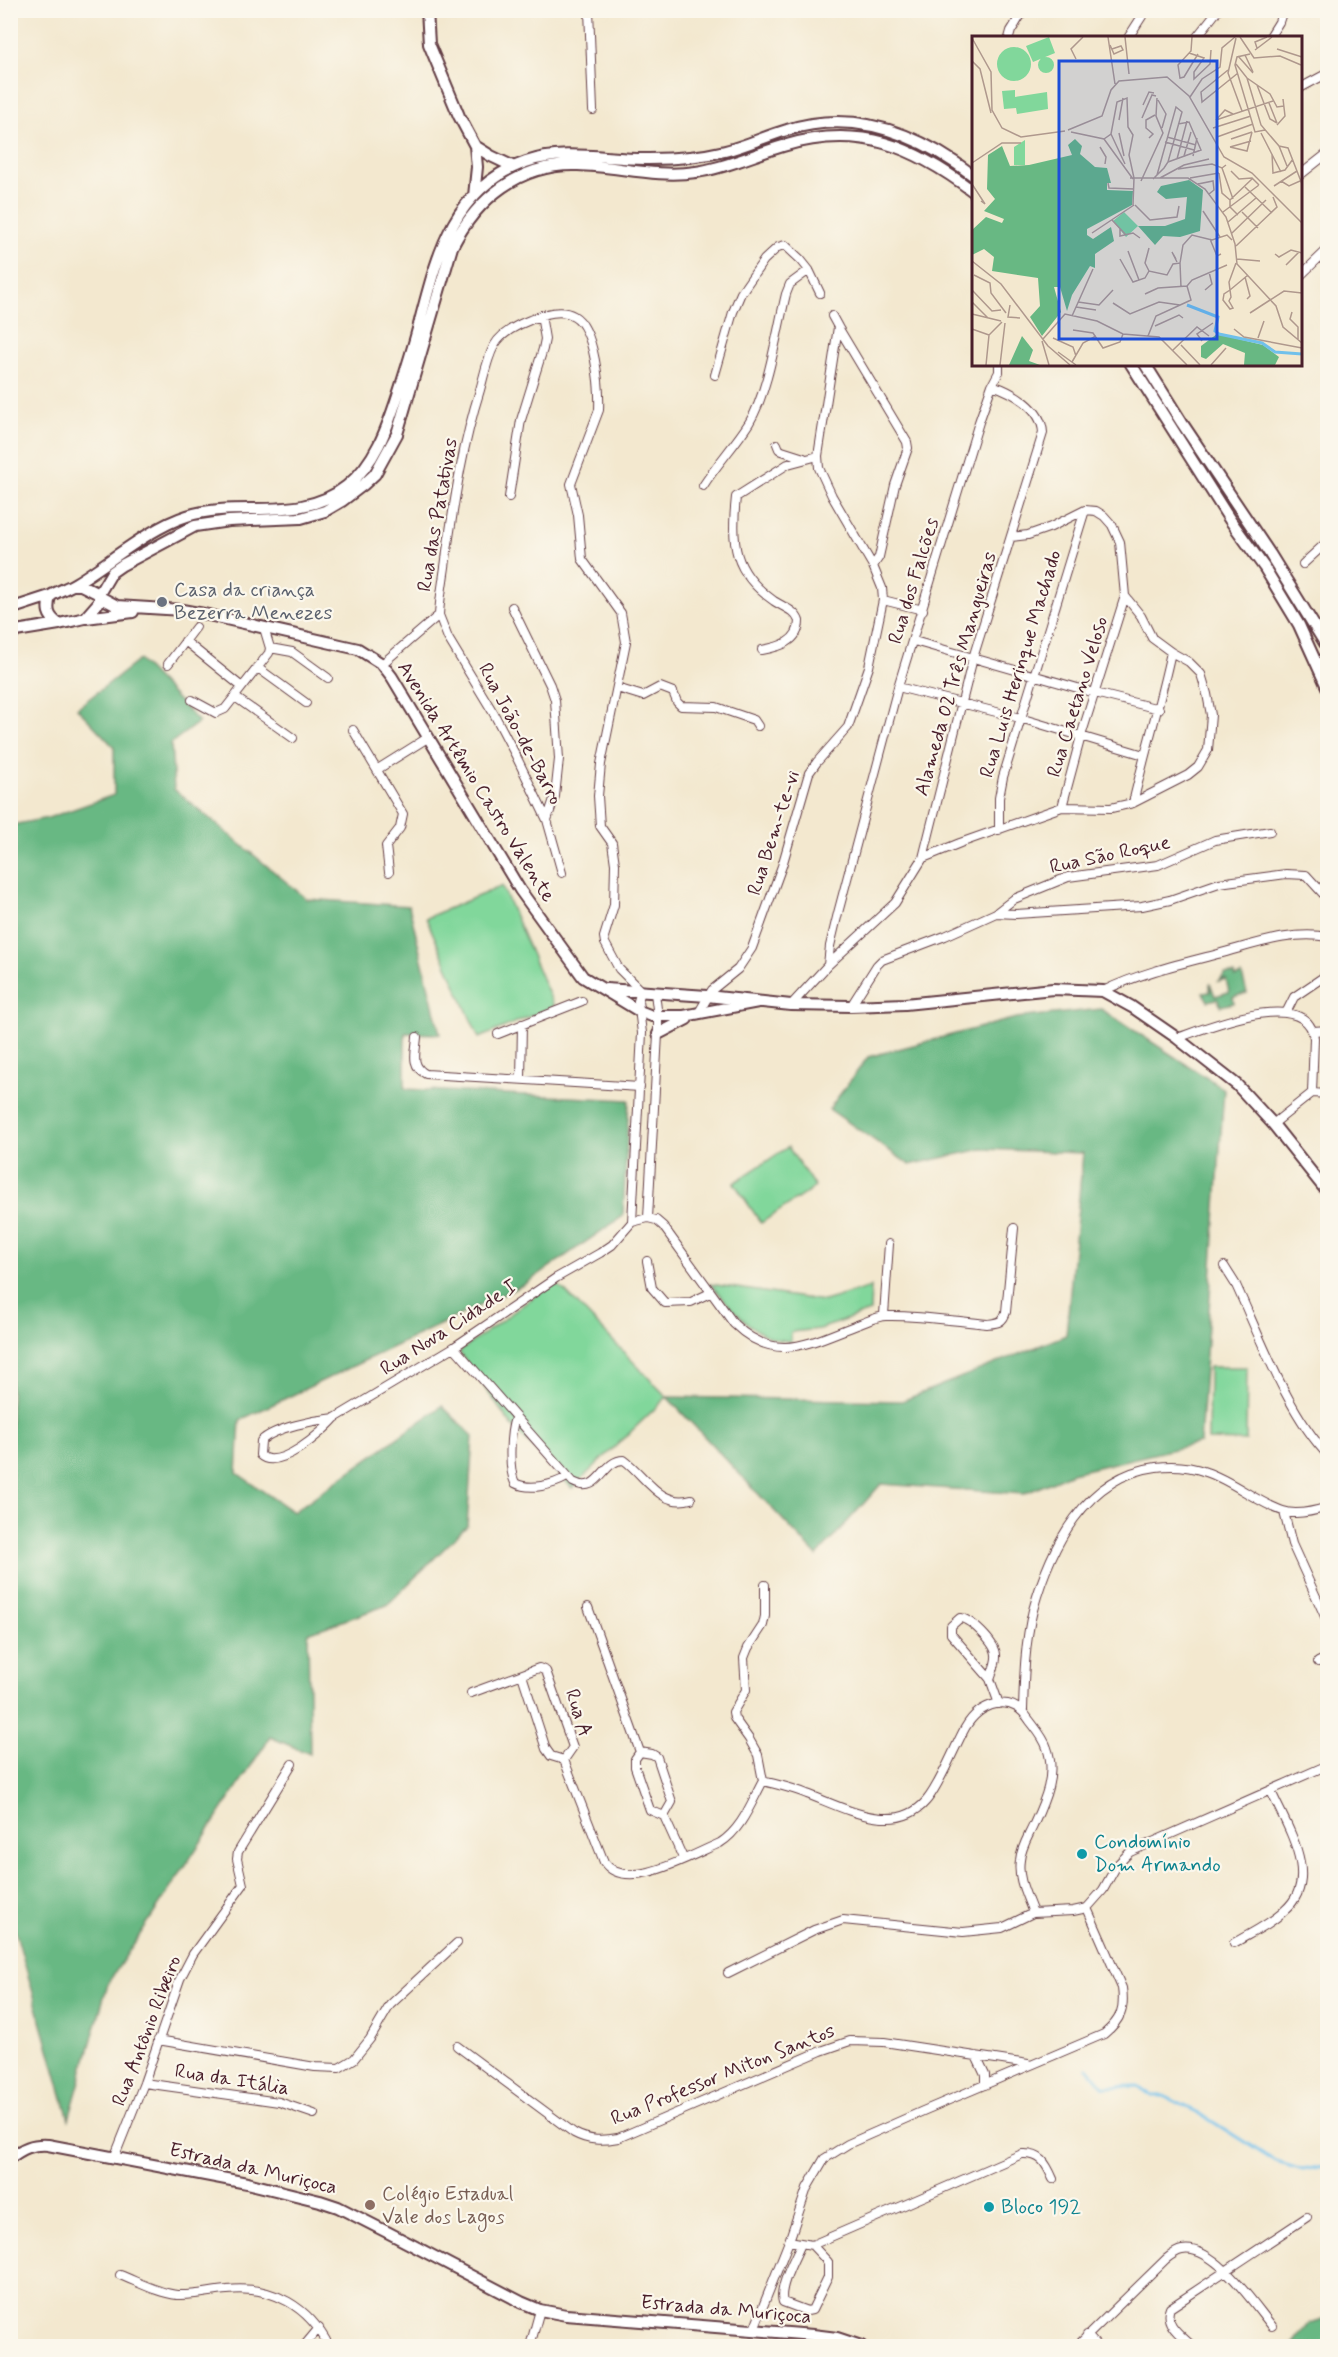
<svg xmlns="http://www.w3.org/2000/svg" width="1338" height="2357" font-family="Mynerve,sans-serif">
  <style>
    .green { fill: #81d79b; stroke: #667b63; stroke-width: 1.5 }
    .forest { fill: #68b883; stroke: #596c57; stroke-width: 1.5 }
    .lines { fill: none; stroke-linecap: round; stroke-linejoin: round }
    .stream { stroke: #70c0eb; stroke-width: 3 }
    .street-casing { stroke: #633d44; stroke-width: 10 }
    .secondary-casing { stroke: #633d44; stroke-width: 14 }
    .street { stroke: #fff; stroke-width: 8 }
    .secondary { stroke: #fff; stroke-width: 10 }
    .worship-dot { fill: #6b7280; stroke: #fbf7ec; stroke-width: 2 }
    .culture-dot { fill: #0f9aa8; stroke: #fbf7ec; stroke-width: 2 }
    .education-dot { fill: #8d6e63; stroke: #fbf7ec; stroke-width: 2 }
    .labels { text-anchor: middle; dominant-baseline: central; stroke-width: 4.5; stroke-linejoin: round; paint-order: stroke }
    .street-label { font-size: 20px; fill: #4a1f2b; stroke: #fbf7ec }
    .worship-label { font-size: 20px; fill: #5b616d; stroke: #fbf7ec; text-anchor: start }
    .culture-label { font-size: 20px; fill: #0d838f; stroke: #fbf7ec; text-anchor: start }
    .education-label { font-size: 20px; fill: #785e54; stroke: #fbf7ec; text-anchor: start }
    .inset-river { fill: none; stroke: #70c0eb; stroke-width: 3 }
    .inset-road { fill: none; stroke: #af988d; stroke-width: 1.5 }
    .view { fill: #1d4ed8; fill-opacity: 0.15; stroke: #1d4ed8; stroke-width: 3 }
    .inset-edge { fill: none; stroke: #4a1f2b; stroke-width: 3 }
  </style>
  <rect width="100%" height="100%" fill="#fbf7ec"/>
  <filter id="ink" filterUnits="userSpaceOnUse"><feTurbulence type="fractalNoise" baseFrequency=".0167" numOctaves="2"/><feDisplacementMap in="SourceGraphic" scale="12" xChannelSelector="R" yChannelSelector="G"/><feConvolveMatrix kernelMatrix="1 2 1 2 8 2 1 2 1" color-interpolation-filters="sRGB"/></filter>
  <filter id="wash" filterUnits="userSpaceOnUse"><feTurbulence type="fractalNoise" baseFrequency=".008" numOctaves="4" result="noise"/><feDisplacementMap in="SourceGraphic" scale="24" xChannelSelector="R" yChannelSelector="G"/><feGaussianBlur stdDeviation="1.35" result="paint"/><feColorMatrix in="noise" values="0 0 0 0 0 0 0 0 0 0 0 0 0 0 0 0 0 1.4 0 .05"/><feComposite in="paint" operator="in"/></filter>
  <g filter="url(#wash)">
    <rect width="100%" height="100%" fill="#f3e8cf"/>
    <!-- green -->
    <path class="green" d="M502,886L554,1006L479,1038L426,918Z
      M788,1147L815,1187L761,1223L734,1183Z
      M554,1282L566,1292L667,1397L572,1488L513,1427L459,1352Z
      M710,1284L824,1301L871,1287L870,1311L820,1329L791,1332V1341C755,1342 732,1307 710,1284Z
      M1209,1367H1247L1246,1441L1208,1440Z"/>
    <!-- forest -->
    <path class="forest" d="M139,660L199,722L171,743L174,789L307,899L409,906L440,1034L405,1033V1089L629,1100L623,1216L525,1284L240,1420L237,1473L293,1512L442,1406L473,1436L467,1526L387,1605L308,1633L310,1754L270,1737L108,1983L69,2119L11,1916V825L48,818L114,795V747L77,708Z
      M1225,974H1234L1235,977L1242,975L1247,993L1233,997L1234,1003L1221,1006L1217,999L1208,1001L1203,993L1210,992V983L1215,996L1229,992L1226,979L1219,981Z
      M1101,1009L1224,1089L1200,1443L1072,1473L1024,1494L881,1484L817,1556L667,1397L902,1401L1066,1335L1083,1153L982,1149L910,1165L829,1109L868,1057L1016,1018Z
      M1327,2318V2346H1292L1310,2323Z"/>
    <g class="lines">
      <!-- stream -->
      <path class="stream" d="M1088,2068L1104,2087L1138,2086L1152,2096H1164L1199,2113L1276,2162L1303,2170L1328,2165
        M1328,2287V2290"/>
    </g>
  </g>
  <g filter="url(#ink)">
    <g class="lines">
      <defs>
        <path id="street" d="M589,10L593,110
          M1009,38L1011,31L1024,10
          M1128,38L1146,10
          M1196,38L1218,10
          M1269,38L1279,22L1283,10
          M1300,88L1328,73
          M1300,175L1328,153
          M1300,276L1328,249
          M838,327L907,442L908,448L895,485L879,557L873,566
          M715,375L733,312L741,293L764,260L778,247L785,245L801,260L809,270
          M992,385L999,372V364
          M777,444L779,449L782,451L804,458
          M703,486C717,464 735,445 749,423C768,393 777,331 786,294L790,284L809,270L820,293
          M509,497L521,420L543,349L545,339L541,315
          M1303,564L1328,541
          M883,600L923,610
          M512,607L550,685L555,700L559,759L555,796L547,820
          M439,615L448,638L494,714L516,756L547,820L562,873
          M185,641L242,687
          M914,641L1095,693L1159,709
          M270,648L292,652L328,678
          M762,650C779,647 799,642 799,621C795,610 783,607 774,601C733,572 731,544 736,497L788,464L818,456
          M168,664L196,627
          M382,664L439,615C440,594 445,572 447,551C455,497 463,443 480,390C484,376 487,359 494,346C501,333 517,325 530,320C543,314 561,308 574,316C595,328 600,388 599,410L571,484L578,515L582,559L621,613L626,642L601,764L598,796L600,826L612,843L615,864L614,905L604,937L605,943L619,969L641,991L638,1001L642,1033L632,1222
          M258,668L306,703
          M898,687L1020,718L1144,755
          M617,688L643,696L660,687L673,692L677,702L681,706L716,707L754,720L758,726
          M235,697L293,738
          M192,700L216,713L225,709L269,653L270,648L264,628
          M353,730L403,814L400,828L386,846L389,872
          M378,769L429,737
          M1133,803C1145,752 1160,703 1171,652
          M1062,807L1081,736L1125,596
          M999,830V798L1003,777L1085,510
          M923,858L960,843L1062,807L1111,808L1133,803L1188,775L1198,767L1208,750L1211,715L1207,694L1201,674L1189,662L1171,652L1152,638L1141,616L1125,596L1120,542L1112,525L1104,516L1096,511L1085,510L1051,527L1028,535L1011,537
          M996,913L1016,914L1142,906L1170,900L1219,883L1286,874L1306,875L1328,899
          M1103,991C1140,973 1179,964 1218,954C1253,945 1291,930 1328,937
          M791,1005L828,965L895,903L923,858L973,658L1043,433C1042,408 1013,392 992,385L979,422L898,687L838,913L830,946L828,965
          M851,1006L877,965L882,960L945,936L996,913L1014,899L1068,877L1158,865L1215,840L1270,831
          M1286,1013L1294,997L1328,974
          M698,1014L712,990L738,969L752,948L782,866L809,773L817,762L848,727L869,667L883,600L882,588L873,566L832,496L819,468L818,456L838,327L832,316
          M1313,1031L1328,1030
          M498,1034L582,1001
          M417,1037C416,1052 410,1066 426,1074L640,1087
          M1177,1038C1206,1028 1307,986 1314,1038L1312,1093L1273,1124
          M521,1079L522,1024
          M1312,1093L1328,1094
          M648,1218L658,1034V1017L655,993
          M647,1261L652,1288L665,1303L691,1302L710,1293
          M1224,1266L1236,1285C1260,1337 1288,1414 1328,1455
          M884,1315L889,1244
          M454,1347L573,1482C600,1496 601,1460 624,1460C646,1476 660,1508 691,1499
          M335,1418C316,1420 275,1427 261,1441L260,1455C278,1472 323,1432 335,1418L454,1347L556,1278L600,1253L612,1245L632,1222L648,1218L656,1220L663,1226L734,1324C777,1366 812,1341 860,1324C868,1321 878,1316 886,1316C917,1315 955,1321 987,1324C997,1323 1003,1323 1006,1312L1014,1228
          M515,1418C510,1432 508,1469 515,1483C530,1491 553,1485 567,1477
          M1284,1512L1292,1544L1328,1623
          M588,1607L640,1752
          M1318,1662L1328,1657
          M522,1675L546,1749L551,1756L564,1760
          M990,1679C992,1672 997,1662 996,1655C996,1644 970,1618 960,1618L951,1626V1634L990,1679L999,1704
          M471,1693L539,1668L546,1671L573,1747L564,1760
          M1023,1710C1024,1676 1025,1642 1033,1610C1050,1548 1085,1476 1156,1467C1172,1465 1190,1466 1206,1472C1233,1481 1256,1502 1283,1511C1296,1516 1315,1511 1328,1507
          M640,1752L652,1754L657,1757L672,1802L664,1816
          M640,1752L635,1759V1767L650,1810L664,1816
          M564,1760L604,1862C626,1894 691,1855 720,1843C742,1829 751,1803 763,1781C778,1785 793,1788 807,1794C842,1807 895,1837 926,1801C940,1785 954,1748 965,1728C972,1716 981,1707 996,1704C1012,1701 1022,1709 1030,1721C1036,1729 1044,1738 1047,1748C1057,1775 1044,1802 1033,1826C1028,1837 1021,1848 1020,1860C1017,1879 1027,1896 1033,1913
          M763,1781L758,1755L749,1739L734,1718L733,1712L746,1690L744,1658L748,1648L763,1625L765,1616V1585
          M664,1816L683,1858
          M1234,1943C1251,1933 1271,1924 1285,1910C1322,1878 1286,1826 1271,1791
          M728,1973L814,1930L843,1920L963,1932L1002,1928L1033,1913L1073,1911L1087,1908L1103,1890L1117,1865L1130,1852L1328,1765
          M158,2040L315,2067L339,2068L354,2059L370,2039L390,2005L457,1943
          M457,2046L574,2133C589,2141 602,2141 618,2138L821,2051L850,2041L884,2042L1028,2064
          M976,2056L985,2075V2085
          M144,2083L279,2102L314,2114
          M114,2158L144,2083L180,1979L193,1954L243,1885L237,1859L238,1852L292,1764
          M789,2241L812,2245L828,2262V2277L812,2310L807,2311L783,2302C778,2288 795,2258 801,2244
          M812,2245L1022,2154C1041,2153 1046,2163 1053,2179
          M120,2275C138,2282 158,2293 177,2295C194,2296 211,2291 227,2290C273,2285 309,2307 329,2346
          M754,2329L789,2241L807,2188L824,2159L848,2144L923,2111L1104,2034C1121,2020 1125,2009 1122,1988L1087,1908
          M1087,2335L1097,2346
          M304,2346L319,2328
          M530,2346L540,2310
          M1077,2346L1166,2259C1171,2255 1176,2251 1182,2250C1214,2244 1254,2304 1272,2326
          M1192,2346C1182,2336 1163,2324 1170,2308L1307,2217"/>
        <path id="secondary" d="M427,10L429,44L459,116L475,146L477,167L474,196
          M475,146L491,156L512,166
          M1131,364L1230,520L1264,567L1299,625L1328,689
          M1145,364L1182,423L1270,554L1328,648
          M74,585H81L99,594V602L85,618L59,624C47,616 47,609 50,596C58,591 68,588 76,583C109,563 151,527 187,516C240,499 300,524 347,486C375,463 387,429 398,395C406,370 414,346 420,321C437,256 453,187 526,162C565,148 609,160 649,159C675,159 700,157 725,151C746,146 766,136 787,130C856,108 919,134 974,176
          M99,594L112,572L122,565L195,526L229,521L301,518L325,511L342,501L363,485L375,474L397,434L452,247C477,198 520,163 578,165C618,166 656,178 696,172C726,168 755,154 783,146C860,123 913,146 974,192
          M100,597L117,606L182,610L204,614L358,649L382,664L392,677L520,890L583,977L639,1011L652,1016H684L758,1002
          M10,609L50,596
          M86,618L133,612
          M10,632L59,624
          M606,989L707,996L791,1005L851,1006L905,1004L1053,989L1103,991L1132,1007L1177,1038L1237,1085L1273,1124L1328,1193
          M658,1034L687,1019
          M10,2158C23,2148 32,2144 48,2145L247,2183L320,2201L338,2207L389,2233L521,2302L540,2310L566,2315L813,2335L837,2338L861,2346"/>
      </defs>
      <!-- street casing -->
      <use href="#street" class="street-casing"/>
      <!-- secondary casing -->
      <use href="#secondary" class="secondary-casing"/>
      <!-- street -->
      <use href="#street" class="street"/>
      <!-- secondary -->
      <use href="#secondary" class="secondary"/>
    </g>
  </g>
  <!-- markers -->
  <circle class="worship-dot" cx="162" cy="602" r="6"/>
  <g class="culture-dot">
    <circle cx="1082" cy="1854" r="6"/>
    <circle cx="989" cy="2207" r="6"/>
  </g>
  <circle class="education-dot" cx="370" cy="2205" r="6"/>
  <g class="labels">
    <!-- street labels -->
    <g class="street-label">
      <text transform="translate(438 515) rotate(-80)">Rua das Patativas</text>
      <text transform="translate(914 581) rotate(-73)">Rua dos Falcões</text>
      <text transform="translate(1021 664) rotate(-73)">Rua Luis Herinque Machado</text>
      <text transform="translate(956 674) rotate(-74)">Alameda 02 Três Mangueiras</text>
      <text transform="translate(1078 697) rotate(-73)">Rua Caetano Veloso</text>
      <text transform="translate(520 734) rotate(62)">Rua João-de-Barro</text>
      <text transform="translate(476 782) rotate(58)">Avenida Artêmio Castro Valente</text>
      <text transform="translate(774 833) rotate(-72)">Rua Bem-te-vi</text>
      <text transform="translate(1110 855) rotate(-12)">Rua São Roque</text>
      <text transform="translate(449 1328) rotate(-33)">Rua Nova Cidade I</text>
      <text transform="translate(578 1713) rotate(73)">Rua A</text>
      <text transform="translate(147 2031) rotate(-69)">Rua Antônio Ribeiro</text>
      <text transform="translate(723 2075) rotate(-22)">Rua Professor Miton Santos</text>
      <text transform="translate(232 2080) rotate(9)">Rua da Itália</text>
      <text transform="translate(253 2169) rotate(13)">Estrada da Muriçoca</text>
      <text transform="translate(726 2310) rotate(5)">Estrada da Muriçoca</text>
    </g>
    <!-- worship labels -->
    <g class="worship-label">
      <text x="174" y="590">Casa da criança<tspan x="174" dy="23">Bezerra Menezes</tspan></text>
    </g>
    <!-- culture labels -->
    <g class="culture-label">
      <text x="1094" y="1842">Condomínio<tspan x="1094" dy="23">Dom Armando</tspan></text>
      <text x="1001" y="2207">Bloco 192</text>
    </g>
    <!-- education labels -->
    <g class="education-label">
      <text x="382" y="2194">Colégio Estadual<tspan x="382" dy="23">Vale dos Lagos</tspan></text>
    </g>
  </g>
  <!-- overview -->
  <g transform="translate(972 36)">
    <rect width="330" height="330" fill="#f3e8cf"/>
    <path d="M77,1L83,17L61,26L54,10ZM25 28a17 17 0 1 1 34 0a17 17 0 1 1-34 0ZM66 29a8 8 0 1 1 16 0a8 8 0 1 1-16 0ZM43,54V61L75,56L76,73L45,78L44,72L32,73L30,55ZM53,104V129H42V111ZM152,176L166,190L154,201L141,185Z" fill="#81d79b"/>
    <path d="M103,103L110,110L108,118L123,131L135,132L139,147H135V154L161,155L160,169L115,193V199L121,203L139,191L142,205L123,218V232L118,230L100,259L95,275L88,251H82L89,276L70,300L58,281L68,270L66,242L20,235L22,221L12,213L0,219V194L14,181L30,187L32,183L12,175L23,163L15,153L16,119L30,110L38,130L57,129L100,119L96,109ZM217,144L231,154L228,195L208,201L191,200L183,209L166,190H193L213,183L215,161L194,163L185,156L189,150ZM245,298L291,309L307,321L303,329H272L273,317L251,308L234,323L229,321V310ZM50,300L61,314L57,325L68,329H37Z" fill="#68b883"/>
    <path class="inset-river" d="M215,269L246,281L243,295L247,298L290,307L303,316L330,318"/>
    <path class="inset-road" d="M136,1L143,48M153,1L157,38M220,1L219,15L206,29L208,42L212,41L226,18M268,1L282,22L308,20L329,29M0,2L19,36L20,74L30,92L49,101L93,95M264,2L256,37L270,75M138,9L142,18L151,14L149,10L140,13M285,12L283,6L295,1M305,13L330,21M283,14L300,1M217,17L232,22L222,36V43L238,28L239,14M278,18L265,21L263,29L283,96L293,94M273,19L281,36M266,20L281,37M104,23L99,13L111,1M0,25L8,33L19,77M264,28L275,42L298,58L305,71L312,70M256,34L229,56L230,66L266,37M275,42L289,89L307,110L315,130M285,49L298,83L305,87M218,61L230,43L248,31L250,12L263,1M186,64L194,78L190,92M297,67L305,87M171,69L177,56L182,57M170,82L180,59L184,60M147,84L151,62M244,84L301,65M244,84L253,74L261,78M305,89L313,80L311,63M241,92L279,80M96,94L130,80L139,54L147,45L195,41L217,60L252,121L280,137L330,187M99,96L132,103L161,143M147,97L152,120M289,97L309,136M139,98L153,128M195,101L224,109M245,101L281,88M177,102L181,98L174,92V84L183,79M132,103L139,98L145,66L155,62L156,91L161,99L157,119L162,142L161,169M259,103L280,96M193,106L222,114M307,110L316,112L330,148M128,111L134,121L133,128M258,111L275,115L280,96M258,111L279,105M300,118L301,137L313,134L321,123M212,120L219,96M221,120L225,102M205,123L215,85M196,126L229,114L217,86L206,88M0,127L30,107H49M250,132L261,163M206,133L240,128L250,132L254,129M259,135L267,143L280,142L287,149M247,137L250,157L258,164M158,142H216L233,153L254,181L263,208L265,228L304,270L311,291L330,307M188,142L212,129L237,123M218,142L247,137M181,143L192,132L196,126L210,76L204,71L185,139M169,145L191,97L184,80L185,62M309,145L317,150L328,145M136,147L137,152L162,153M0,148L13,168L9,165M226,148L241,145L242,154L237,158M302,150L325,135M273,151L300,177M258,164L281,142M258,164V171L266,179M163,169L178,184L205,181L207,170M231,175L248,201M251,176L287,149M270,176L286,192M140,184L154,199M256,186L284,162M148,192V200L161,197L168,202M120,197L162,169M260,197L294,164M238,203L245,220L249,218M264,210L305,171L301,161M156,215L167,244M303,218L307,221L319,214L330,217M148,223L161,246L173,242L177,235L195,239L201,228L208,227L209,251M204,223L200,216L205,226M265,223L288,225M0,225L29,248L76,310L98,329M208,227L211,209L220,199L240,204L255,199L260,204M264,227L257,246L258,254L259,261L257,265L261,272L258,273L251,264L252,258L258,254L276,239M314,229L327,216M177,235L173,227L177,212M2,239L18,247L19,257L34,277M273,241L278,260L275,263M0,254L20,275L29,274M233,254L240,248L237,236M173,258L186,252L215,250L220,244L255,229M0,266L16,282M106,266L127,269L141,254M141,267L158,278L187,266L208,269M38,269L36,281L48,282M104,271L124,274M320,276L318,283L326,291V303M278,277L312,255L330,257M0,278L29,285M100,280L121,233M183,290L207,279L211,282M0,293L17,299M262,293L272,301L330,312M101,294L121,297L131,312L148,306L151,298M176,300L184,280L219,264L215,250M81,302L101,311L104,320M286,302L292,285M71,303L93,278L125,285L151,298L187,301L215,329M70,305L77,329M230,305L225,298L241,287M209,309L228,329M201,314L225,291L237,300M86,316L104,329M100,326L111,307L124,300M14,329L17,299L30,286M28,329L33,287M239,329L254,312"/>
    <path class="view" d="M87,25H245V303H87Z"/>
    <rect width="330" height="330" class="inset-edge"/>
  </g>
  <!-- margin -->
  <rect width="1338" height="2357" fill="none" stroke="#fbf7ec" stroke-width="36"/>
</svg>
